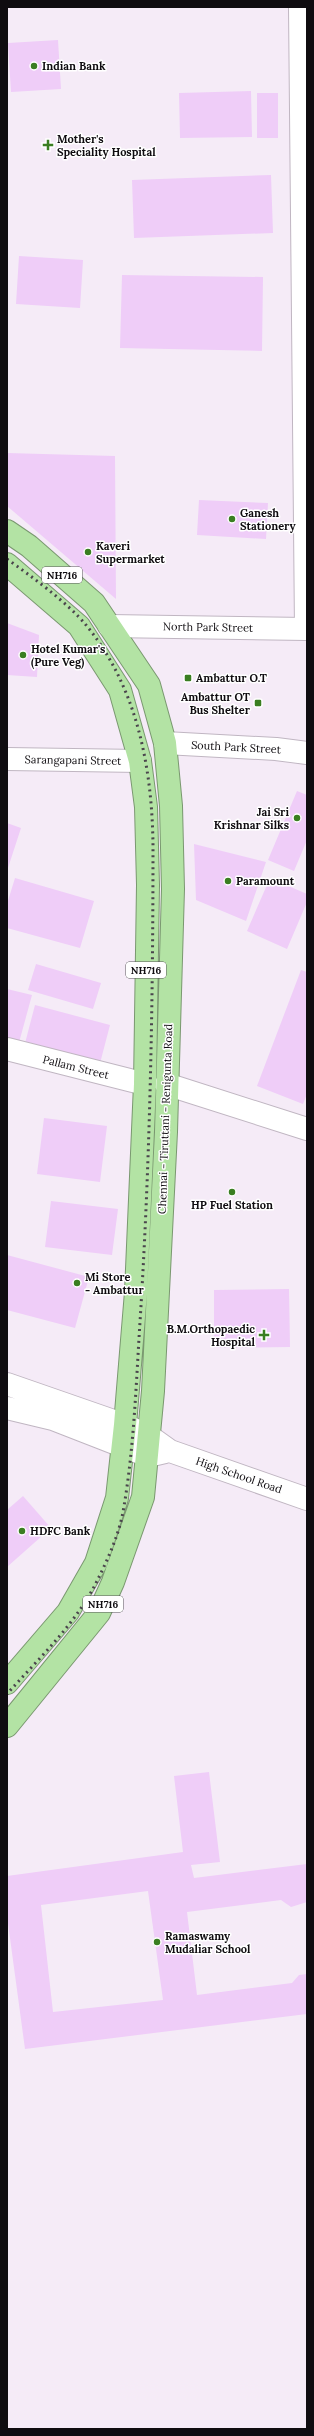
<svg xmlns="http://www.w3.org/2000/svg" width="314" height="2436" font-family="Lora,serif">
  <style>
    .building { fill: #efcdf8; fill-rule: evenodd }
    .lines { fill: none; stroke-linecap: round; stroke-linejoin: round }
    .street-casing { stroke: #c0b6c2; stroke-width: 24 }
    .secondary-casing { stroke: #c0b6c2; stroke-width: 24 }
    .highway-casing { stroke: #7a9870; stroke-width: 24 }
    .street { stroke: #fff; stroke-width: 22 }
    .secondary { stroke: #fff; stroke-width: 22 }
    .highway { stroke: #b3e3a4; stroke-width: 22 }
    .rail { stroke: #4a454c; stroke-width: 3; stroke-dasharray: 2 4; stroke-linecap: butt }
    .poi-dot { fill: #3a7e21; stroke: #fff; stroke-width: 1.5 }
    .labels { text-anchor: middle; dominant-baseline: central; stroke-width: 3; stroke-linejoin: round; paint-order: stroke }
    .shield { fill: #fff; stroke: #575558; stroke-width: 1 }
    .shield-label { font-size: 10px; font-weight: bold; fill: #0f0c10 }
    .poi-label { font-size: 11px; font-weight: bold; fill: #0f0c10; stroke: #fff; text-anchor: start }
    .street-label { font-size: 11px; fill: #0f0c10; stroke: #fff }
  </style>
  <rect width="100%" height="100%" fill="#f5ebf7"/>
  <!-- building -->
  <path class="building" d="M58,40L61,89L11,92L8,43Z
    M251,91L252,137L180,138L179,93Z
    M257,93H278V138H257Z
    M271,175L273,233L134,238L132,180Z
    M19,256L83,260L80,308L16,304Z
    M122,275L263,277L262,351L120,348Z
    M7,453L115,456L116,599L7,506Z
    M199,500L268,503L266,539L197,535Z
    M7,623L39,635L37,677L7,675Z
    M297,791L307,795V840L294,871L268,860Z
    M7,823L21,828L7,871Z
    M194,844L266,862L246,921L196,900Z
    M15,878L94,901L80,948L7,928V904Z
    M270,878L307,894V902L287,949L247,931Z
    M36,964L101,983L93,1009L28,990Z
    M301,970L307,972V1094L303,1104L257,1086Z
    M7,989L32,995L17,1050L7,1047Z
    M35,1005L110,1025L98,1071L23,1051Z
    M44,1118L107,1126L100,1182L37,1174Z
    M51,1201L118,1209L112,1255L45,1247Z
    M7,1255L89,1277L75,1328L7,1310Z
    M289,1289L290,1347L214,1348V1290Z
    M23,1496L51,1528L7,1567V1510Z
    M209,1772L220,1862L191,1865L194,1878L307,1864V1902L291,1907L281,1900L187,1912L197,1995L292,1983L299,1975L307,1974V2014L25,2049L7,1916V1876L183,1852L174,1776ZM148,1891L163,2000L53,2012L41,1905Z"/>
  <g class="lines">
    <defs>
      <path id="street" d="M300,7L306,629
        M7,759L140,761
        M7,1049L145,1084
        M166,1084L307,1129"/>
      <path id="secondary" d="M109,626L307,629
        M165,743L276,749L307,753
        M7,1384L125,1425L149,1436L170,1451L307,1499
        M7,1408L53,1419L148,1456L165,1452"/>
      <path id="highway" d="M7,531L29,546L94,603L149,685L165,743L171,806L173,889L166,1132L153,1391L143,1497L113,1582L99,1613L7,1726
        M7,564L79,626L120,690L140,761L146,807L148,885L145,1084L136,1292L125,1425L117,1498L96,1563L68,1612L7,1683"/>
    </defs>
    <!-- street casing -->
    <use href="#street" class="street-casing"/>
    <!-- secondary casing -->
    <use href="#secondary" class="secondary-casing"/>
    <!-- highway casing -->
    <use href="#highway" class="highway-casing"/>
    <!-- street -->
    <use href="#street" class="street"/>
    <!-- secondary -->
    <use href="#secondary" class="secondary"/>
    <!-- highway -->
    <use href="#highway" class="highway"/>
    <!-- rail -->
    <path class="rail" d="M7,559C31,576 68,603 86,625C137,687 152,767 153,845C153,1004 150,1163 140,1322C136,1385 134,1450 123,1512C119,1534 108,1559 98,1579C77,1623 39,1658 7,1694"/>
  </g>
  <!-- markers -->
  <g class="poi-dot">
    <circle cx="34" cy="66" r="4"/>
    <path d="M46 139h4v4h4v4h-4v4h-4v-4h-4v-4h4z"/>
    <circle cx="232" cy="519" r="4"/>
    <circle cx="88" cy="552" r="4"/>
    <circle cx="23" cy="655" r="4"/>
    <rect x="184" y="674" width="8" height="8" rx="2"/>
    <rect x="254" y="699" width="8" height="8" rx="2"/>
    <circle cx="297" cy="818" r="4"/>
    <circle cx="228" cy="881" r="4"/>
    <circle cx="232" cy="1192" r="4"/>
    <circle cx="77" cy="1283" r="4"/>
    <path d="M262 1329h4v4h4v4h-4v4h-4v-4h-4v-4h4z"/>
    <circle cx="22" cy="1531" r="4"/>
    <circle cx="157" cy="1942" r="4"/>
  </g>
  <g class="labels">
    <!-- shield labels -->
    <g class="shield">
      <rect x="42" y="567" width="40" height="16" rx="3"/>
      <rect x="126" y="962" width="40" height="16" rx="3"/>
      <rect x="83" y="1596" width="40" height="16" rx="3"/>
    </g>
    <g class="shield-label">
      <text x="62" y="575">NH716</text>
      <text x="146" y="970">NH716</text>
      <text x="103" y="1604">NH716</text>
    </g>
    <!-- poi labels -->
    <g class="poi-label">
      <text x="42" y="66">Indian Bank</text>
      <text x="57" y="139">Mother's<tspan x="57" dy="13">Speciality Hospital</tspan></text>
      <text x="240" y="513">Ganesh<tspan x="240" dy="13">Stationery</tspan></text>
      <text x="96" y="546">Kaveri<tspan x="96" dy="13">Supermarket</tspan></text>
      <text x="31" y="649">Hotel Kumar's<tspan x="31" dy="13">(Pure Veg)</tspan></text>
      <text x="196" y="678">Ambattur O.T</text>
      <text x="250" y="697" text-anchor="end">Ambattur OT<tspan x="250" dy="13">Bus Shelter</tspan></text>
      <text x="289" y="812" text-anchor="end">Jai Sri<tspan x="289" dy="13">Krishnar Silks</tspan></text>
      <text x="236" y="881">Paramount</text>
      <text x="232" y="1205" text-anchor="middle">HP Fuel Station</text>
      <text x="85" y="1277">Mi Store<tspan x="85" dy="13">- Ambattur</tspan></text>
      <text x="255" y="1329" text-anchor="end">B.M.Orthopaedic<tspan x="255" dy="13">Hospital</tspan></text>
      <text x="30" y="1531">HDFC Bank</text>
      <text x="165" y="1936">Ramaswamy<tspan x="165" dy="13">Mudaliar School</tspan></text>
    </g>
    <!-- street labels -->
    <g class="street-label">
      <text transform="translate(208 627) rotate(1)">North Park Street</text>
      <text transform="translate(236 747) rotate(3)">South Park Street</text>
      <text transform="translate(73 760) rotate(1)">Sarangapani Street</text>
      <text transform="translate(76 1067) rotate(14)">Pallam Street</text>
      <text transform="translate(165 1119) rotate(-88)">Chennai - Tiruttani - Renigunta Road</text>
      <text transform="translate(239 1475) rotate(19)">High School Road</text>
    </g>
  </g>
  <!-- border -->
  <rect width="314" height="2436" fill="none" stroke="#0f0c10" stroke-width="16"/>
</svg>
